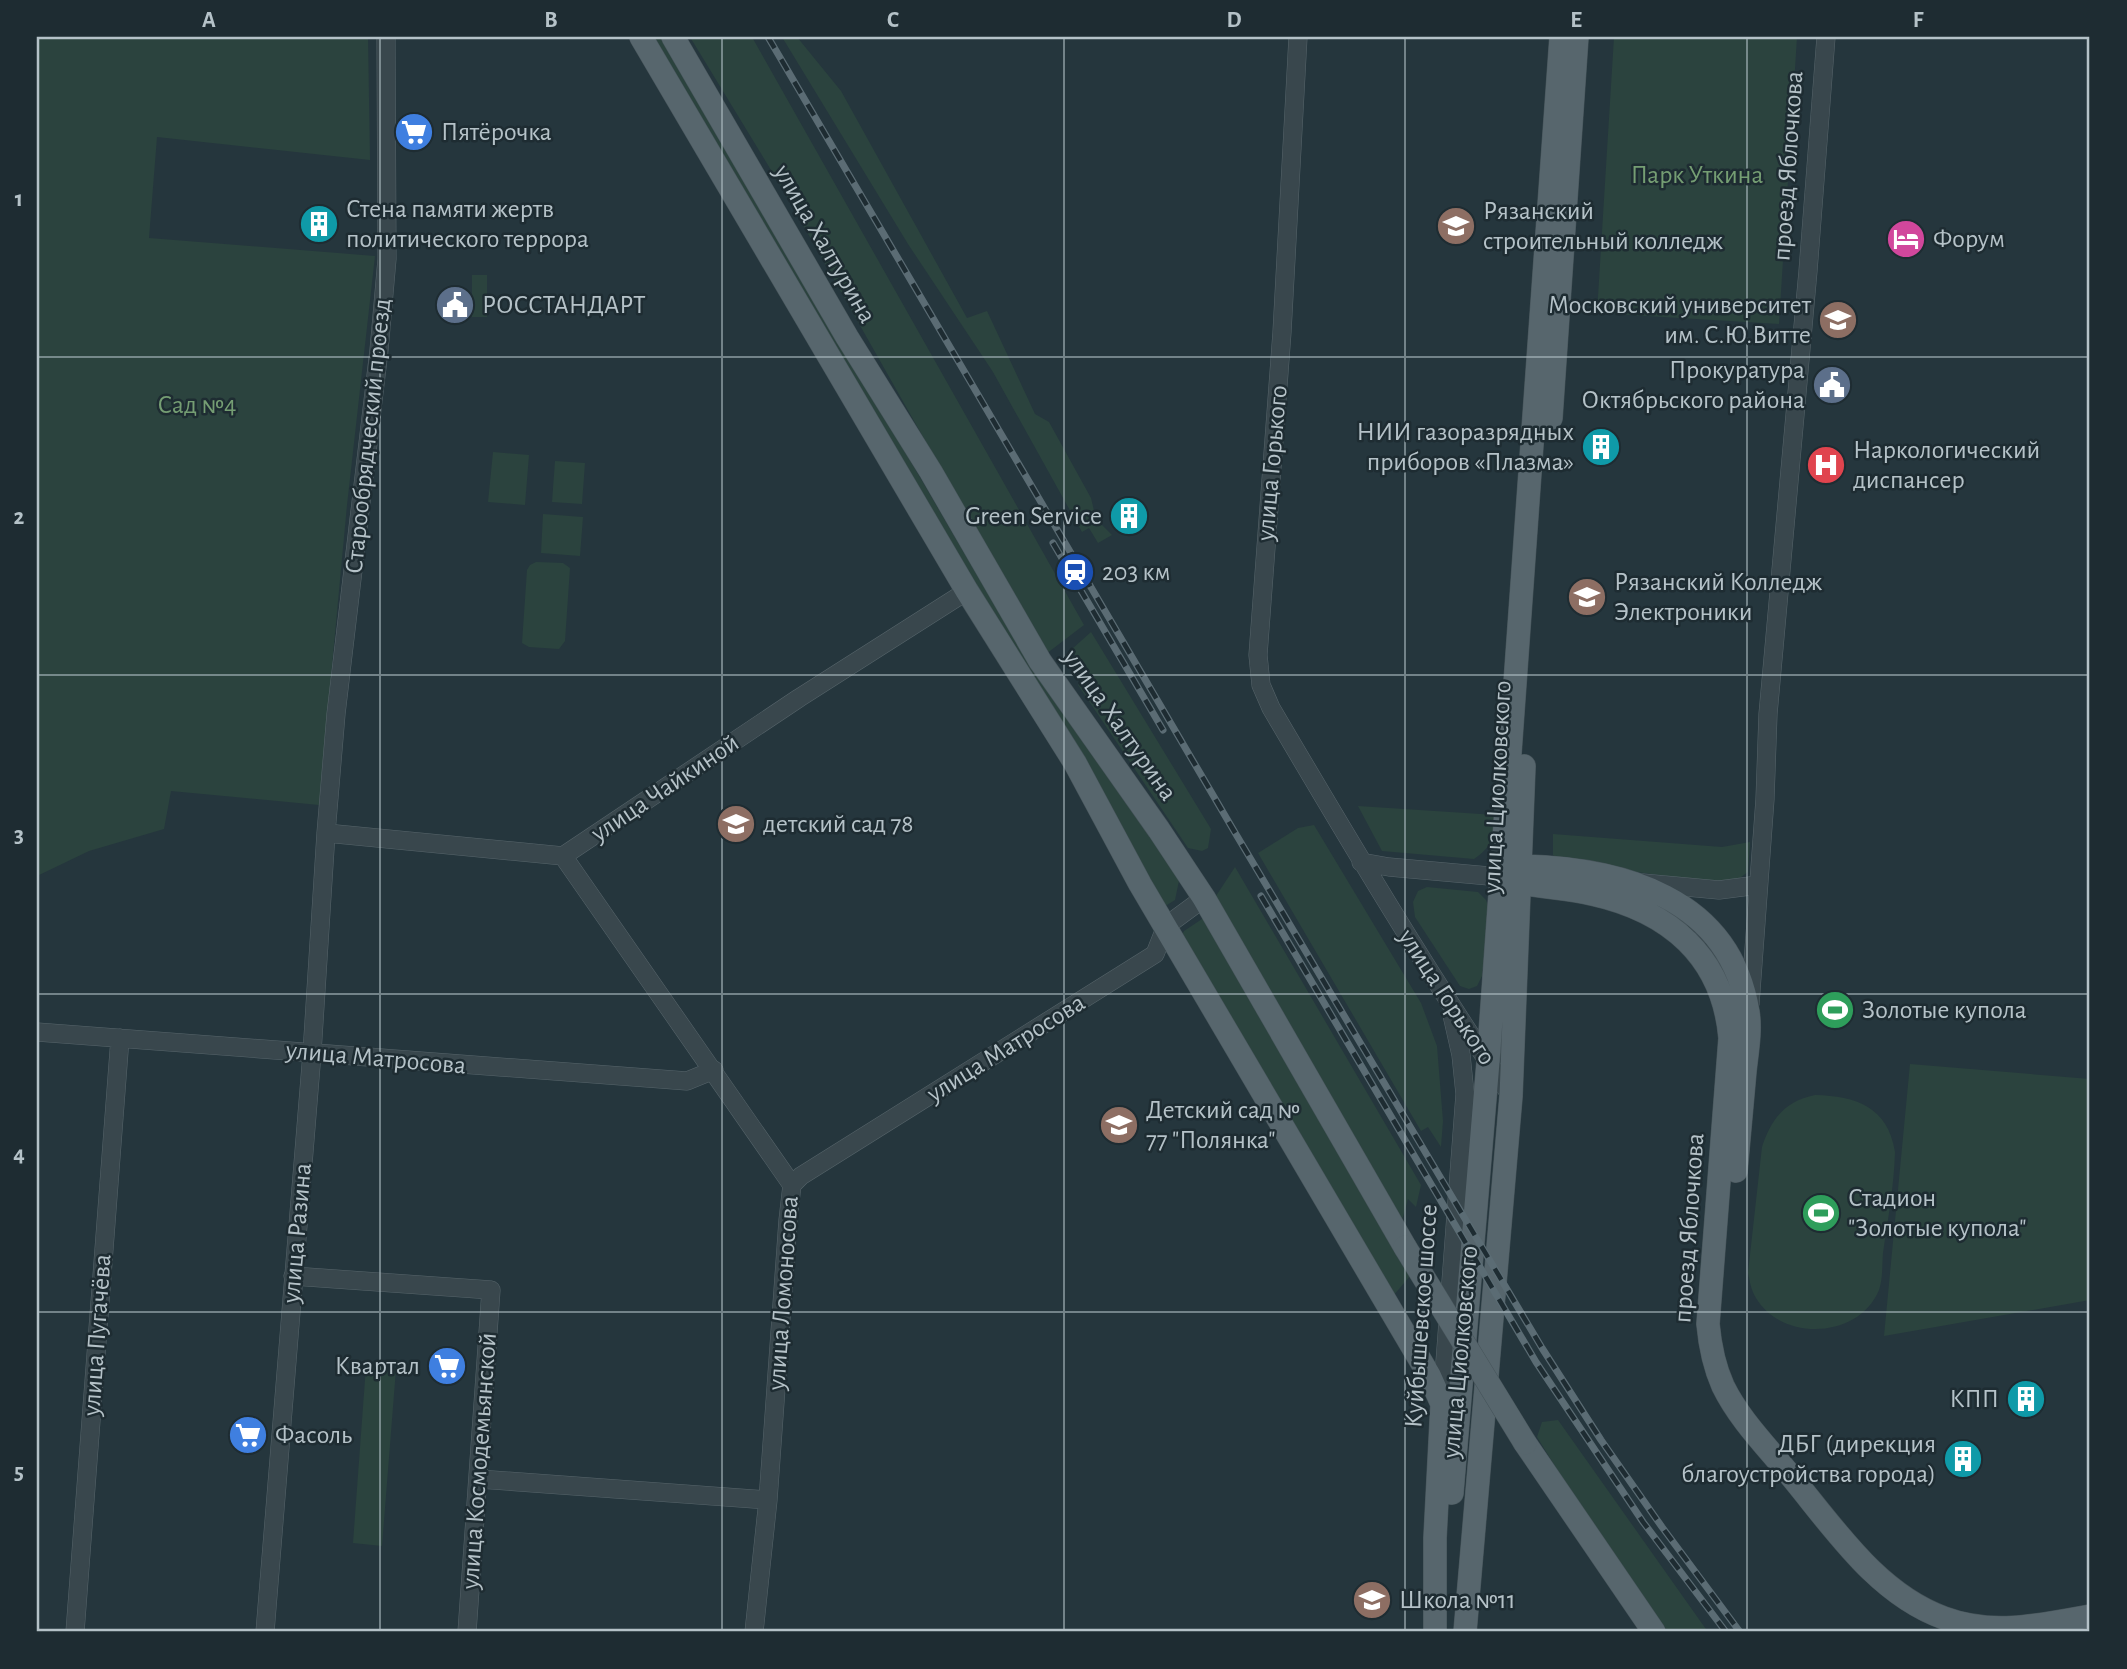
<svg xmlns="http://www.w3.org/2000/svg" width="2127" height="1669" viewBox="0 0 2127 1669" font-family="'Alegreya Sans',sans-serif">
  <style>
    .green { fill: #2b433e }
    .lines { fill: none; stroke-linecap: round; stroke-linejoin: round }
    .minor-casing { stroke: #57656b; stroke-width: 19 }
    .major-casing { stroke: #455359; stroke-width: 24 }
    .minor { stroke: #39474d; stroke-width: 18 }
    .major { stroke: #57666d; stroke-width: 23 }
    .rail-casing { stroke: #5b6c74; stroke-width: 7 }
    .rail { stroke: #1e2c32; stroke-width: 4.5; stroke-dasharray: 13; stroke-linecap: butt }
    .major-bridge-casing { stroke: #455359; stroke-width: 24; stroke-linecap: butt }
    .major-bridge { stroke: #57666d; stroke-width: 23 }
    .grid { fill: none; stroke: #b5c2c8; stroke-width: 2; stroke-opacity: 0.55 }
    .labels { text-anchor: middle; dominant-baseline: central; stroke-width: 5; stroke-linejoin: round; paint-order: stroke }
    .poi-label { font-size: 26px; fill: #b5c2c8; stroke: #1e2c32; text-anchor: start }
    .street-label { font-size: 26px; fill: #b5c2c8; stroke: #1e2c32 }
    .park-label { font-size: 26px; fill: #759e73; stroke: #1e2c32 }
    .neatline { fill: none; stroke: #b5c2c8; stroke-width: 2.5 }
    .grid-label { font-size: 23px; text-anchor: middle; font-weight: bold; fill: #b5c2c8 }
  </style>
  <rect width="100%" height="100%" fill="#25363d"/>
  <path class="green" d="M37,37h331l2,123 -213,-23 -8,101 226,18 -28,249 -28,300 -148,-14 -7,38 -75,22 -52,25z
    M651,37h12l318,545 56,86 143,208 -5,24 -8,5 -8,-1z
    M690,37h62l332,588 -38,29 -261,-461z
    M782,37h15l44,54 126,227 20,-7 48,103 14,8 42,76 5,21 16,16 -14,8 -9,-15 -7,4 -89,-160 -85,-128z
    M1614,37h183l-18,287 -182,-11z
    M472,275h15v42h-15z
    M493,452l36,3 -4,50 -37,-3z
    M555,461l30,2 -3,41 -30,-2z
    M543,514l40,3 -3,39 -39,-3z
    M536,562l27,1 7,5 -5,73 -6,8 -30,-2 -7,-4 5,-73 3,-5z
    M1091,632l120,197 -3,19 -6,3 -14,-3 -110,-163 8,-8 -14,-28z
    M1358,806l138,9c-1,21 -4,32 -22,44l-92,-8z
    M1314,825l107,178 16,43 6,75 -2,26 -13,-20 -7,4 -163,-278 40,-25z
    M1553,834l169,13 28,-5 -2,30 -18,13 -165,-23 -12,-7z
    M1235,867l186,318 -5,22 -8,-8 -7,25 -187,-325z
    M1427,887l51,5 8,8 4,12 -8,64 -5,10 -8,3 -9,-3 -45,-69 -2,-15 5,-11z
    M1205,917l196,346 10,12 -18,21 -212,-359 3,-6z
    M1910,1064l180,15v221l-206,36z
    M1815,1095c41,1 73,12 80,57 -1,34 -7,67 -12,101 -1,11 0,26 -4,37 -20,49 -97,52 -123,8 -5,-8 -6,-16 -8,-25l14,-126c9,-28 23,-46 53,-52z
    M366,1366l30,3 -14,177 -29,-3z
    M1558,1420l150,212h-40l-79,-111 -52,-84 5,-15z"/>
  <g class="lines">
    <g class="minor-casing">
      <path id="minor" d="M1298,37l-16,295 -24,323 3,30 10,23c77,131 155,262 240,388
        M326,833l237,23 236,-158 168,-107
        M563,856l229,329 -4,35 -20,280 -14,132
        M1361,862l28,5 111,10
        M1643,883l76,7 39,-5
        M1750,1004l15,-205 3,-85 40,-443 18,-234
        M37,1032l650,49 27,-11
        M792,1185l9,-9 354,-222 11,-28 38,-28
        M293,1276l198,14 -24,342
        M1442,1402l23,-308 -4,-39 -9,-40
        M479,1479l289,21
        M75,1632l45,-594
        M265,1632l47,-579 14,-220 10,-119 43,-364 8,-91 -1,-222"/>
    </g>
    <g class="major-casing">
      <path id="major" d="M641,37l326,554 108,172 65,121 289,491 13,29 -7,134v94
        M673,37l174,300 84,135 109,189 119,169 45,68 201,349
        M1551,418l26,-381
        M1520,866c101,2 210,31 228,146 3,19 -1,40 -3,59 -3,33 -6,67 -9,100
        M1507,879c27,9 57,8 85,15 77,17 131,62 138,144l-22,286c2,22 6,42 15,62 16,33 44,61 67,89 44,53 87,119 154,143 48,18 97,7 146,-2
        M1525,1443l129,189
        M1452,1493l36,-431 73,-1025
        M1465,1632l46,-536 13,-330"/>
    </g>
    <use href="#minor" class="minor"/>
    <use href="#major" class="major"/>
    <g class="rail-casing">
      <path id="rail" d="M768,37l469,799 305,512 59,92 61,87 78,105
        M1053,543l110,187
        M1261,896l275,466 107,160 83,110"/>
    </g>
    <use href="#rail" class="rail"/>
    <g class="major-bridge-casing">
      <path id="major-bridge" d="M1405,1247l120,196"/>
    </g>
    <use href="#major-bridge" class="major-bridge"/>
  </g>
  <path class="grid" d="M380,37v1595M722,37v1595M1064,37v1595M1405,37v1595M1747,37v1595M37,357h2053M37,675h2053M37,994h2053M37,1312h2053"/>
  <defs>
    <g id="supermarket-disc" transform="scale(2.0125)"><circle r="9.5" fill="#3f7fe0" stroke="#1e2c32"/><path d="M-6-5.5h2.5l.6 2H6L4.5 2H-2.5L-4.4-4H-6ZM-1.5 3.2a1.3 1.3 0 1 0 .1 0ZM3 3.2a1.3 1.3 0 1 0 .1 0Z" fill="#fff"/></g>
    <g id="building-disc" transform="scale(2.0125)"><circle r="9.5" fill="#0f9aa8" stroke="#1e2c32"/><path d="M-4-6H4V6H1V3H-1V6H-4ZM-2.5-4.3h1.7v1.8h-1.7ZM.8-4.3h1.7v1.8H.8ZM-2.5-1h1.7V.8h-1.7ZM.8-1h1.7V.8H.8Z" fill="#fff"/></g>
    <g id="university-disc" transform="scale(2.0125)"><circle r="9.5" fill="#8d6e63" stroke="#1e2c32"/><path d="M0-5L7-2L0 1L-7-2ZM-4 1L0 2.5L4 1V4Q0 6-4 4Z" fill="#fff"/></g>
    <g id="hotel-disc" transform="scale(2.0125)"><circle r="9.5" fill="#d1479c" stroke="#1e2c32"/><path d="M-6-4.5h1.5V1H6V5H4.5V3h-9V5H-6ZM-4 0a1.8 1.8 0 1 1 3.6 0ZM.5 0V-2.5h3Q6-2.5 6 0Z" fill="#fff"/></g>
    <g id="civic-disc" transform="scale(2.0125)"><circle r="9.5" fill="#5c6f8a" stroke="#1e2c32"/><path d="M-.6-6.5H3V-4.5H.6V-3L4-1V1h2V6H-6V1h2V-1L-.6-3ZM-1.2 2.5V6h2.4V2.5Z" fill="#fff"/></g>
    <g id="hospital-disc" transform="scale(2.0125)"><circle r="9.5" fill="#e0444e" stroke="#1e2c32"/><path d="M-5-5h3v3.5h4V-5h3V5h-3V1.5h-4V5h-3Z" fill="#fff"/></g>
    <g id="station-disc" transform="scale(2.0125)"><circle r="9.5" fill="#1a4fb4" stroke="#1e2c32"/><path d="M-3-6H3Q5-6 5-4V2Q5 4 3 4L4.5 6H3L1.5 4h-3L-3 6H-4.5L-3 4Q-5 4-5 2V-4Q-5-6-3-6ZM-3.5-4v3h7v-3ZM-3.5 1v1.5H-2V1ZM2 1v1.5H3.5V1Z" fill="#fff"/></g>
    <g id="school-disc" transform="scale(2.0125)"><circle r="9.5" fill="#8d6e63" stroke="#1e2c32"/><path d="M0-5L7-2L0 1L-7-2ZM-4 1L0 2.5L4 1V4Q0 6-4 4Z" fill="#fff"/></g>
    <g id="stadium-disc" transform="scale(2.0125)"><circle r="9.5" fill="#2e9e5b" stroke="#1e2c32"/><path d="M0-5a6.5 5 0 1 0 0 10a6.5 5 0 1 0 0-10ZM-3.5-1.8h7v3.6h-7Z" fill="#fff"/></g>
  </defs>
  <g fill-rule="evenodd">
    <use href="#supermarket-disc" x="414" y="132"/>
    <use href="#building-disc" x="319" y="224"/>
    <use href="#university-disc" x="1456" y="226"/>
    <use href="#hotel-disc" x="1906" y="239"/>
    <use href="#civic-disc" x="455" y="305"/>
    <use href="#university-disc" x="1838" y="320"/>
    <use href="#civic-disc" x="1832" y="385"/>
    <use href="#building-disc" x="1601" y="447"/>
    <use href="#hospital-disc" x="1826" y="465"/>
    <use href="#building-disc" x="1129" y="516"/>
    <use href="#station-disc" x="1075" y="572"/>
    <use href="#university-disc" x="1587" y="597"/>
    <use href="#school-disc" x="736" y="824"/>
    <use href="#stadium-disc" x="1835" y="1010"/>
    <use href="#school-disc" x="1119" y="1125"/>
    <use href="#stadium-disc" x="1821" y="1213"/>
    <use href="#supermarket-disc" x="447" y="1366"/>
    <use href="#building-disc" x="2026" y="1399"/>
    <use href="#supermarket-disc" x="248" y="1435"/>
    <use href="#building-disc" x="1963" y="1459"/>
    <use href="#school-disc" x="1372" y="1600"/>
  </g>
  <g class="labels">
    <g class="poi-label">
      <text x="441" y="132">Пятёрочка</text>
      <text x="346" y="209">Стена памяти жертв<tspan x="346" dy="30">политического террора</tspan></text>
      <text x="1483" y="211">Рязанский<tspan x="1483" dy="30">строительный колледж</tspan></text>
      <text x="1933" y="239">Форум</text>
      <text x="482" y="305">РОССТАНДАРТ</text>
      <text x="1811" y="305" text-anchor="end">Московский университет<tspan x="1811" dy="30">им. С.Ю.Витте</tspan></text>
      <text x="1805" y="370" text-anchor="end">Прокуратура<tspan x="1805" dy="30">Октябрьского района</tspan></text>
      <text x="1574" y="432" text-anchor="end">НИИ газоразрядных<tspan x="1574" dy="30">приборов «Плазма»</tspan></text>
      <text x="1853" y="450">Наркологический<tspan x="1853" dy="30">диспансер</tspan></text>
      <text x="1102" y="516" text-anchor="end">Green Service</text>
      <text x="1102" y="572">203 км</text>
      <text x="1614" y="582">Рязанский Колледж<tspan x="1614" dy="30">Электроники</tspan></text>
      <text x="763" y="824">детский сад 78</text>
      <text x="1862" y="1010">Золотые купола</text>
      <text x="1146" y="1110">Детский сад №<tspan x="1146" dy="30">77 "Полянка"</tspan></text>
      <text x="1848" y="1198">Стадион<tspan x="1848" dy="30">"Золотые купола"</tspan></text>
      <text x="420" y="1366" text-anchor="end">Квартал</text>
      <text x="1999" y="1399" text-anchor="end">КПП</text>
      <text x="275" y="1435">Фасоль</text>
      <text x="1936" y="1444" text-anchor="end">ДБГ (дирекция<tspan x="1936" dy="30">благоустройства города)</tspan></text>
      <text x="1399" y="1600">Школа №11</text>
    </g>
    <g class="street-label">
      <text transform="translate(1788 166) rotate(-86)">проезд Яблочкова</text>
      <text transform="translate(825 244) rotate(60)">улица Халтурина</text>
      <text transform="translate(368 436) rotate(-84)">Старообрядческий проезд</text>
      <text transform="translate(1272 463) rotate(-85)">улица Горького</text>
      <text transform="translate(1120 725) rotate(55)">улица Халтурина</text>
      <text transform="translate(1497 787) rotate(-87)">улица Циолковского</text>
      <text transform="translate(665 788) rotate(-34)">улица Чайкиной</text>
      <text transform="translate(1447 997) rotate(57)">улица Горького</text>
      <text transform="translate(1006 1048) rotate(-32)">улица Матросова</text>
      <text transform="translate(376 1058) rotate(5)">улица Матросова</text>
      <text transform="translate(1689 1228) rotate(-86)">проезд Яблочкова</text>
      <text transform="translate(297 1233) rotate(-85)">улица Разина</text>
      <text transform="translate(783 1293) rotate(-86)">улица Ломоносова</text>
      <text transform="translate(1421 1316) rotate(-86)">Куйбышевское шоссе</text>
      <text transform="translate(97 1335) rotate(-86)">улица Пугачёва</text>
      <text transform="translate(1460 1352) rotate(-85)">улица Циолковского</text>
      <text transform="translate(479 1461) rotate(-86)">улица Космодемьянской</text>
    </g>
    <g class="park-label">
      <text x="1697" y="175">Парк Уткина</text>
      <text x="197" y="405">Сад №4</text>
    </g>
  </g>
  <rect width="2127" height="1669" fill="none" stroke="#1e2c32" stroke-width="77"/>
  <rect x="38" y="38" width="2050" height="1592" class="neatline"/>
  <g class="grid-label">
    <text x="209" y="27">A</text>
    <text x="551" y="27">B</text>
    <text x="893" y="27">C</text>
    <text x="1234" y="27">D</text>
    <text x="1576" y="27">E</text>
    <text x="1918" y="27">F</text>
    <text x="19" y="206">1</text>
    <text x="19" y="524">2</text>
    <text x="19" y="842">3</text>
    <text x="19" y="1161">4</text>
    <text x="19" y="1479">5</text>
  </g>
</svg>
